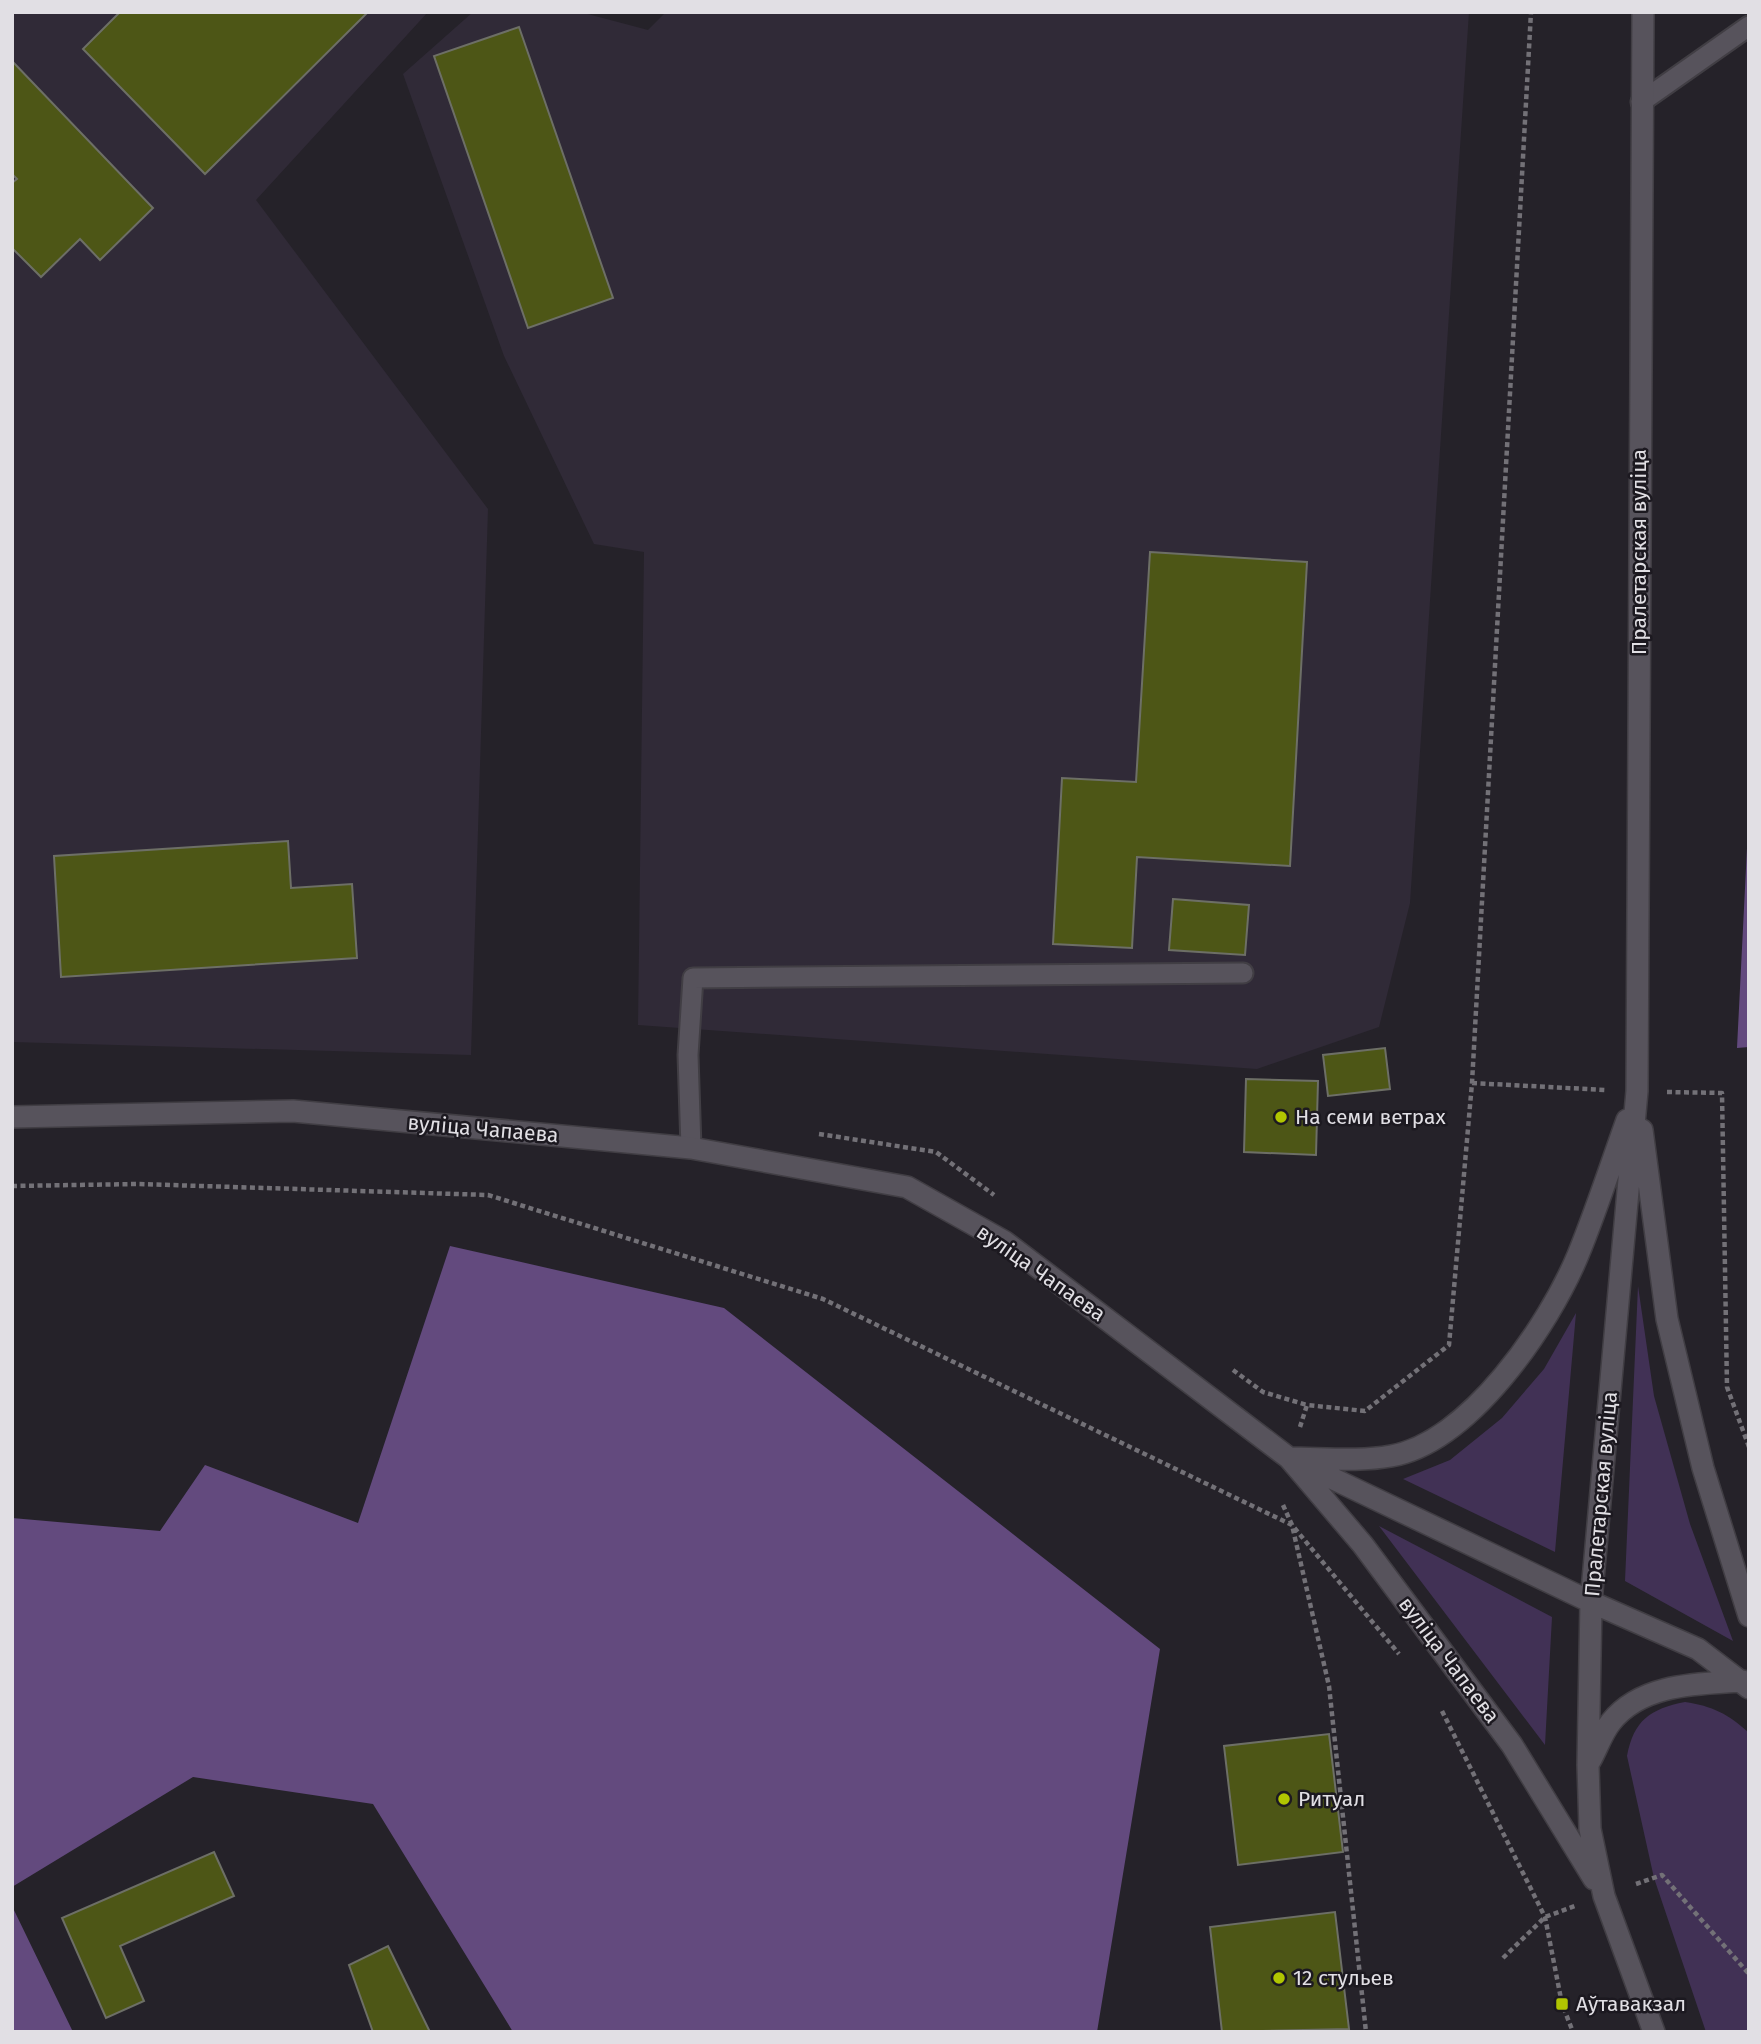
<svg xmlns="http://www.w3.org/2000/svg" width="1761" height="2044" viewBox="0 0 1761 2044" font-family="'Fira Sans',sans-serif">
  <style>
    .built { fill: #302a37 }
    .green { fill: #413155 }
    .forest { fill: #634a7e }
    .building { fill: #4d5616; stroke: #6d6f66; stroke-width: 2 }
    .lines { fill: none; stroke-linecap: round; stroke-linejoin: round }
    .lane-casing { stroke: #413e44; stroke-width: 23 }
    .secondary-casing { stroke: #413e44; stroke-width: 24 }
    .path { stroke: #737177; stroke-width: 4.5; stroke-dasharray: 5 3.5; stroke-linecap: butt }
    .lane { stroke: #57535c; stroke-width: 19 }
    .secondary { stroke: #57535c; stroke-width: 21 }
    .poi-dot { fill: #b0c501; stroke: #1c1920; stroke-width: 2.5 }
    .labels { text-anchor: middle; dominant-baseline: central; stroke-width: 5; stroke-linejoin: round; paint-order: stroke }
    .street-label { font-size: 21px; fill: #e1dfe4; stroke: #1c1920 }
    .poi-label { font-size: 21px; fill: #e1dfe4; stroke: #1c1920; text-anchor: start }
  </style>
  <rect width="100%" height="100%" fill="#252229"/>
  <path class="built" d="M12,12h416l-172,188 232,309 -17,546 -459,-13z
    M473,12h107l68,18 18,-18h803l-59,891 -31,124 -122,42 -619,-44 6,-473 -50,-8 -90,-188 -101,-282z"/>
  <path class="green" d="M1638,1286l16,110 36,128 43,117 -108,-60z
    M1576,1313l-21,239 -152,-73 47,-19 52,-42 42,-49z
    M1379,1526l173,91 -7,128z
    M1685,1702c27,4 44,12 64,31v299h-43l-52,-154 -27,-122c7,-36 23,-47 58,-54z"/>
  <path class="forest" d="M1749,808v239l-12,1z
    M450,1246l274,62 436,341 -63,383h-584l-140,-228 -180,-27 -181,110v-369l148,13 45,-66 153,58z
    M12,1906l61,126h-61z"/>
  <path class="building" d="M120,12h248l-163,162 -122,-125z
    M519,27l94,271 -85,30 -94,-272z
    M12,61l141,147 -53,52 -20,-21 -39,38 -29,-29v-65l5,-4 -5,-5z
    M1150,552l157,10 -17,304 -153,-9 -5,91 -79,-4 9,-166 74,4z
    M288,841l3,47 61,-4 5,74 -296,19 -7,-121z
    M1173,899l76,6 -4,50 -76,-5z
    M1385,1048l5,41 -62,7 -5,-41z
    M1246,1079l72,2 -2,74 -72,-3z
    M1329,1734l14,118 -105,13 -14,-119z
    M214,1852l20,44 -114,50 24,55 -38,17 -44,-100z
    M1335,1912l14,117 -127,3 -12,-105z
    M388,1946l42,86h-57l-24,-67z"/>
  <g class="lines">
    <g class="lane-casing">
      <path id="lane" d="M1641,102l108,-76
        M691,1148l-3,-93 5,-77 550,-5"/>
    </g>
    <g class="secondary-casing">
      <path id="secondary" d="M1643,12l-6,1079 -46,511 -3,163 2,64 14,67 50,136
        M12,1117l281,-6 398,37 216,39 98,55 284,216 74,87 149,200 82,134
        M1642,1130l25,189 36,149 46,148
        M1289,1458c33,0 70,4 102,-2 79,-14 158,-131 187,-201 18,-44 33,-90 49,-135
        M1298,1462l293,140 107,47 51,39
        M1590,1761c7,-12 12,-28 21,-39 31,-39 88,-38 132,-41"/>
    </g>
    <path class="path" d="M1472,1083l134,7
      M1667,1092l55,1 5,294 22,60
      M819,1134l117,18 58,43
      M12,1186l126,-2 350,11 335,104 469,226 107,129
      M1233,1370l30,22 44,13
      M1300,1427l7,-22 58,6 84,-66 23,-262 59,-1071
      M1283,1505l9,20 37,161 37,346
      M1442,1711l103,206 17,87 11,28
      M1636,1884l26,-9 87,99
      M1503,1958l42,-41 30,-11"/>
    <use href="#lane" class="lane"/>
    <use href="#secondary" class="secondary"/>
  </g>
  <g class="poi-dot">
    <circle cx="1281" cy="1117" r="7"/>
    <circle cx="1284" cy="1799" r="7"/>
    <circle cx="1279" cy="1978" r="7"/>
    <rect x="1555" y="1997" width="14" height="14" rx="3.5"/>
  </g>
  <g class="labels">
    <g class="street-label">
      <text transform="translate(1639 552) rotate(-90)">Пралетарская вуліца</text>
      <text transform="translate(483 1129) rotate(5)">вуліца Чапаева</text>
      <text transform="translate(1041 1273) rotate(35)">вуліца Чапаева</text>
      <text transform="translate(1601 1494) rotate(-85)">Пралетарская вуліца</text>
      <text transform="translate(1449 1660) rotate(53)">вуліца Чапаева</text>
    </g>
    <g class="poi-label">
      <text x="1295" y="1117">На семи ветрах</text>
      <text x="1298" y="1799">Ритуал</text>
      <text x="1293" y="1978">12 стульев</text>
      <text x="1576" y="2004">Аўтавакзал</text>
    </g>
  </g>
  <rect width="1761" height="2044" fill="none" stroke="#e1dfe4" stroke-width="28"/>
</svg>
